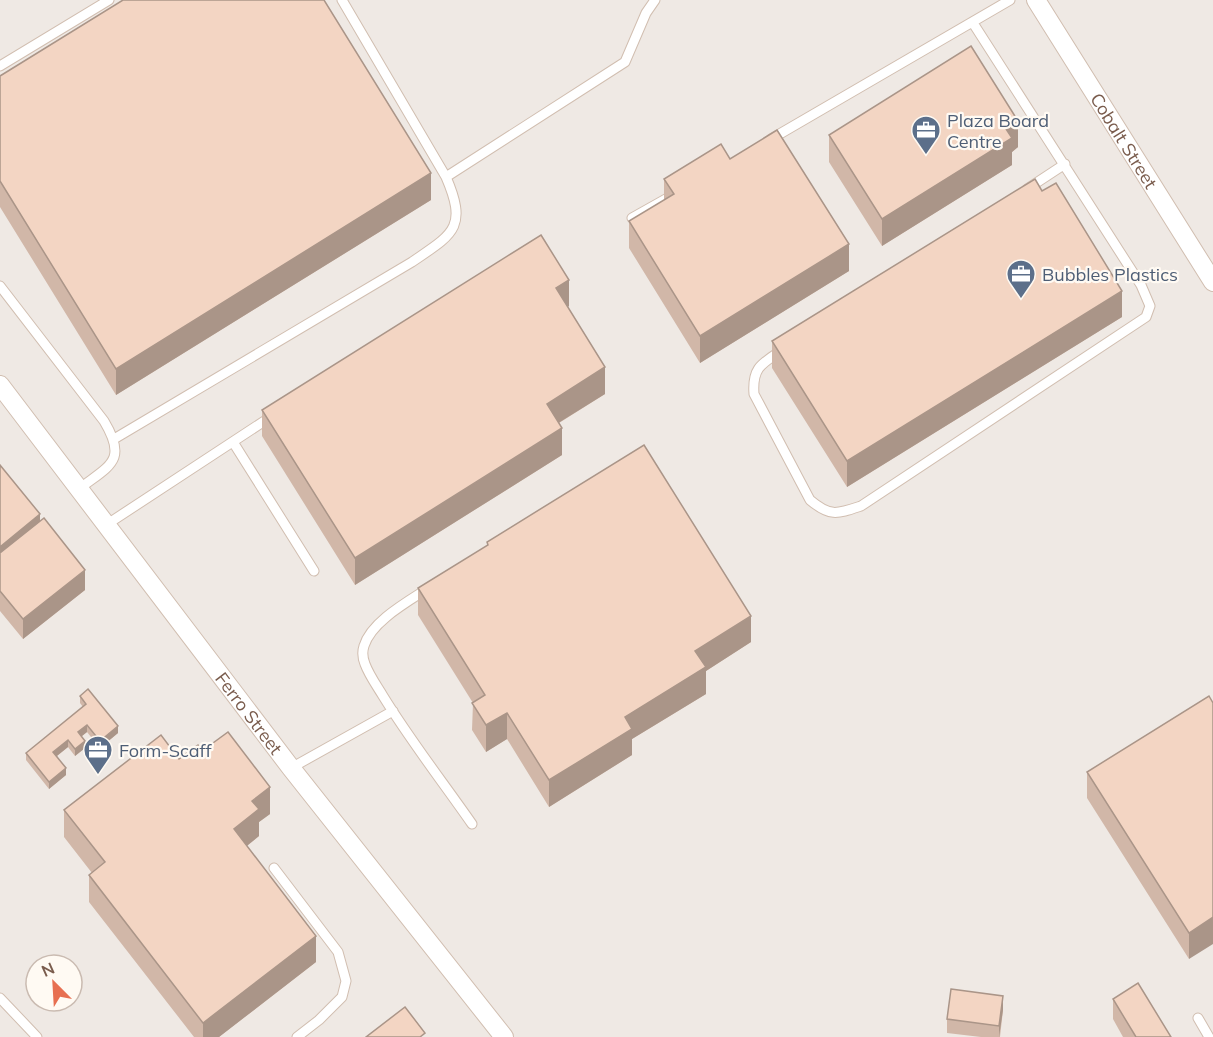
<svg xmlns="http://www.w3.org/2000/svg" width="1213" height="1037" viewBox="0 0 1213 1037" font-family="Mulish,sans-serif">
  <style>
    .industrial { fill: #efe9e4; fill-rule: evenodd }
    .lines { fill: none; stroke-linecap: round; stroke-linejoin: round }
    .service-casing { stroke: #d1beb0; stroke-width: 11 }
    .minor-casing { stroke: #d1beb0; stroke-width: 20 }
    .service { stroke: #fff; stroke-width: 9 }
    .minor { stroke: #fff; stroke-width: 18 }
    .wall { fill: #d1b7a8 }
    .shaded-wall { fill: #aa9588 }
    .building { fill: #f3d5c3; stroke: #aa9588; stroke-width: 1.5 }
    .labels { text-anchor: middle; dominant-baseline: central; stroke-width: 4.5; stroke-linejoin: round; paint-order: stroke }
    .service-label { font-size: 18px; fill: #4e5e75; stroke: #fffaf3; text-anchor: start }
    .street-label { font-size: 18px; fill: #7a5c4d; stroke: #fffaf3 }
  </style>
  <rect width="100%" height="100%" fill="#fdf6ec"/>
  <path class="industrial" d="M0,0h1213v1037h-1213zM36,965h36v36h-36z"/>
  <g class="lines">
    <g class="service-casing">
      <path id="service" d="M0,66l109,-66
        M771,139l239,-139
        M446,177l179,-115 21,-49 9,-13
        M1027,189l38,-25
        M632,218l41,-23
        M0,286l104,135c24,40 6,44 -25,68
        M782,350c-21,14 -30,18 -28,44l56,106c20,17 27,14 51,6l285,-189 4,-11 -9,-21 -168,-262
        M114,439l298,-177c41,-28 56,-34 34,-85l-104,-177
        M233,442l81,129
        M106,525l166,-109
        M427,589c-20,13 -56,33 -63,57 -2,6 -1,13 1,18 4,11 12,22 18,32 27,44 59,85 89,128
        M291,768l102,-57
        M274,868l64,84 8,29 -4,16 -23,23 -22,17
        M0,998l37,39
        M1198,1018l11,19"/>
    </g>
    <g class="minor-casing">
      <g id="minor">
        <path id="s1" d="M1036,0l177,282"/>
        <path id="s2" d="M0,385l291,383 213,269"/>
      </g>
    </g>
    <use href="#service" class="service"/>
    <use href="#minor" class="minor"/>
  </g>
  <path class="wall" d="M0,76l431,124 -315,195 -116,-188z
    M829,135l189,12 -6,5v13l-130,81 -53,-84z
    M730,159l119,112 -149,92 -71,-115v-27l35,-21v-21z
    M569,306l-1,1 37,87 -46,29 3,32 -207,130 -93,-149v-26z
    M1122,317l-275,170 -75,-119v-27z
    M0,465l40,56 45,69 -62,49 -23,-28z
    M487,542l264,100 -45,29v23l-74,45v16l-83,52 -42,-68 -21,13 -14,-22 1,-27 -55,-88v-27l69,-42z
    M80,696l38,37 -18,15 -13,-16 -6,5 4,11 -10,8 -7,-9 -11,9 9,19 -17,14 -23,-29v-7l57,-46 -3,-4z
    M1213,703l-24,256 -102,-161v-26z
    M202,751l68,63 -11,8v14l-12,10 69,116 -97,75h-25l-105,-135v-27l3,-2 -28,-36v-27l115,-51z
    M1113,999l58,38h-48l-10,-18z
    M1003,1010l-3,27h-19l-34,-4v-14z"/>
  <path class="shaded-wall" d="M1018,121v26l-6,5v13l-130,81v-27l124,-90z
    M431,173v27l-315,195v-26z
    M849,244v27l-149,92v-27z
    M569,280v26l-13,8v-26z
    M1122,291v26l-275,170v-26z
    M605,367v27l-58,36v-26z
    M562,428v27l-207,130v-27z
    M40,514v20l-40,33v-20z
    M85,570v20l-62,49v-20z
    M751,616v26l-45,29v23l-74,45v16l-83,52v-27l76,-63 70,-66z
    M507,713v26l-21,13v-27z
    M87,725v7l-9,7v-7z
    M118,726v7l-18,15v-7z
    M68,740v7l-15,12v-7z
    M85,741v7l-10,8v-7z
    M66,768v7l-17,14v-7z
    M270,787v27l-11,8v14l-25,20v-27l18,-28z
    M1213,917v27l-24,15v-26z
    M316,936v26l-97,75h-16v-14z
    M1003,996v14l-4,27v-11z"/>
  <path class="building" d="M123,0h201l107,173 -315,196 -116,-188v-105z
    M971,46l47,75 -12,8 6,9 -130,81 -53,-84z
    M777,130l72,114 -149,92 -71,-115 45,-27 -10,-15 57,-35 9,15z
    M1035,179l7,12 14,-8 66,108 -275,170 -75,-120z
    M541,235l28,45 -13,8 49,79 -58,37 15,24 -207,130 -93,-148z
    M644,445l107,171 -56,35 11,16 -81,50 7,12 -83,51 -42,-67 -21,12 -14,-22 13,-8 -67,-107 70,-43 -1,-3z
    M0,465l40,49 -40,33z
    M44,518l41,52 -62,49 -23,-28v-38z
    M88,689l30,37 -18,15 -13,-16 -9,7 7,9 -10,8 -7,-9 -15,12 13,16 -17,14 -23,-29 60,-49 -6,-8z
    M1209,696l4,7v214l-24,16 -102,-161z
    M228,732l42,55 -18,14 7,8 -25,20 82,107 -113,87 -114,-148 16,-13 -41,-52 97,-75 18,24 19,-14 4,6z
    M1138,983l33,54h-35l-23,-38z
    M951,989l52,7 -4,30 -52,-7z
    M405,1007l20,26 -5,4h-54z"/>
  <defs>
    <g id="office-pin" transform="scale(1.5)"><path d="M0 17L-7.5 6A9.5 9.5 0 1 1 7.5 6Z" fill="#5c6f8a" stroke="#fffaf3"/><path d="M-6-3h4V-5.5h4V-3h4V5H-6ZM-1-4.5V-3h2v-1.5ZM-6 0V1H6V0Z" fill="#fff"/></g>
  </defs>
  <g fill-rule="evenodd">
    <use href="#office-pin" x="926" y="130"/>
    <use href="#office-pin" x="1021" y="274"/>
    <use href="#office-pin" x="98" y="750"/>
  </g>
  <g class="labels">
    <g class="service-label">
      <text x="947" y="120">Plaza Board<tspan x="947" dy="21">Centre</tspan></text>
      <text x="1042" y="274">Bubbles Plastics</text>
      <text x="119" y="750">Form-Scaff</text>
    </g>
    <g class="street-label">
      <text stroke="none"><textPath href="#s1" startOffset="166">Cobalt Street</textPath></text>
      <text stroke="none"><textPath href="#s2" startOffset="412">Ferro Street</textPath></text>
    </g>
  </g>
  <g transform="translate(54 983) rotate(336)"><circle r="28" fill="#fffaf3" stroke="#cabbb1" stroke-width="1.5"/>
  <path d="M0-4.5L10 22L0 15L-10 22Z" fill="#e76f51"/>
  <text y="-9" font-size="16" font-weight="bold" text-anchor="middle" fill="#7a5c4d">N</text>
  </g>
</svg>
